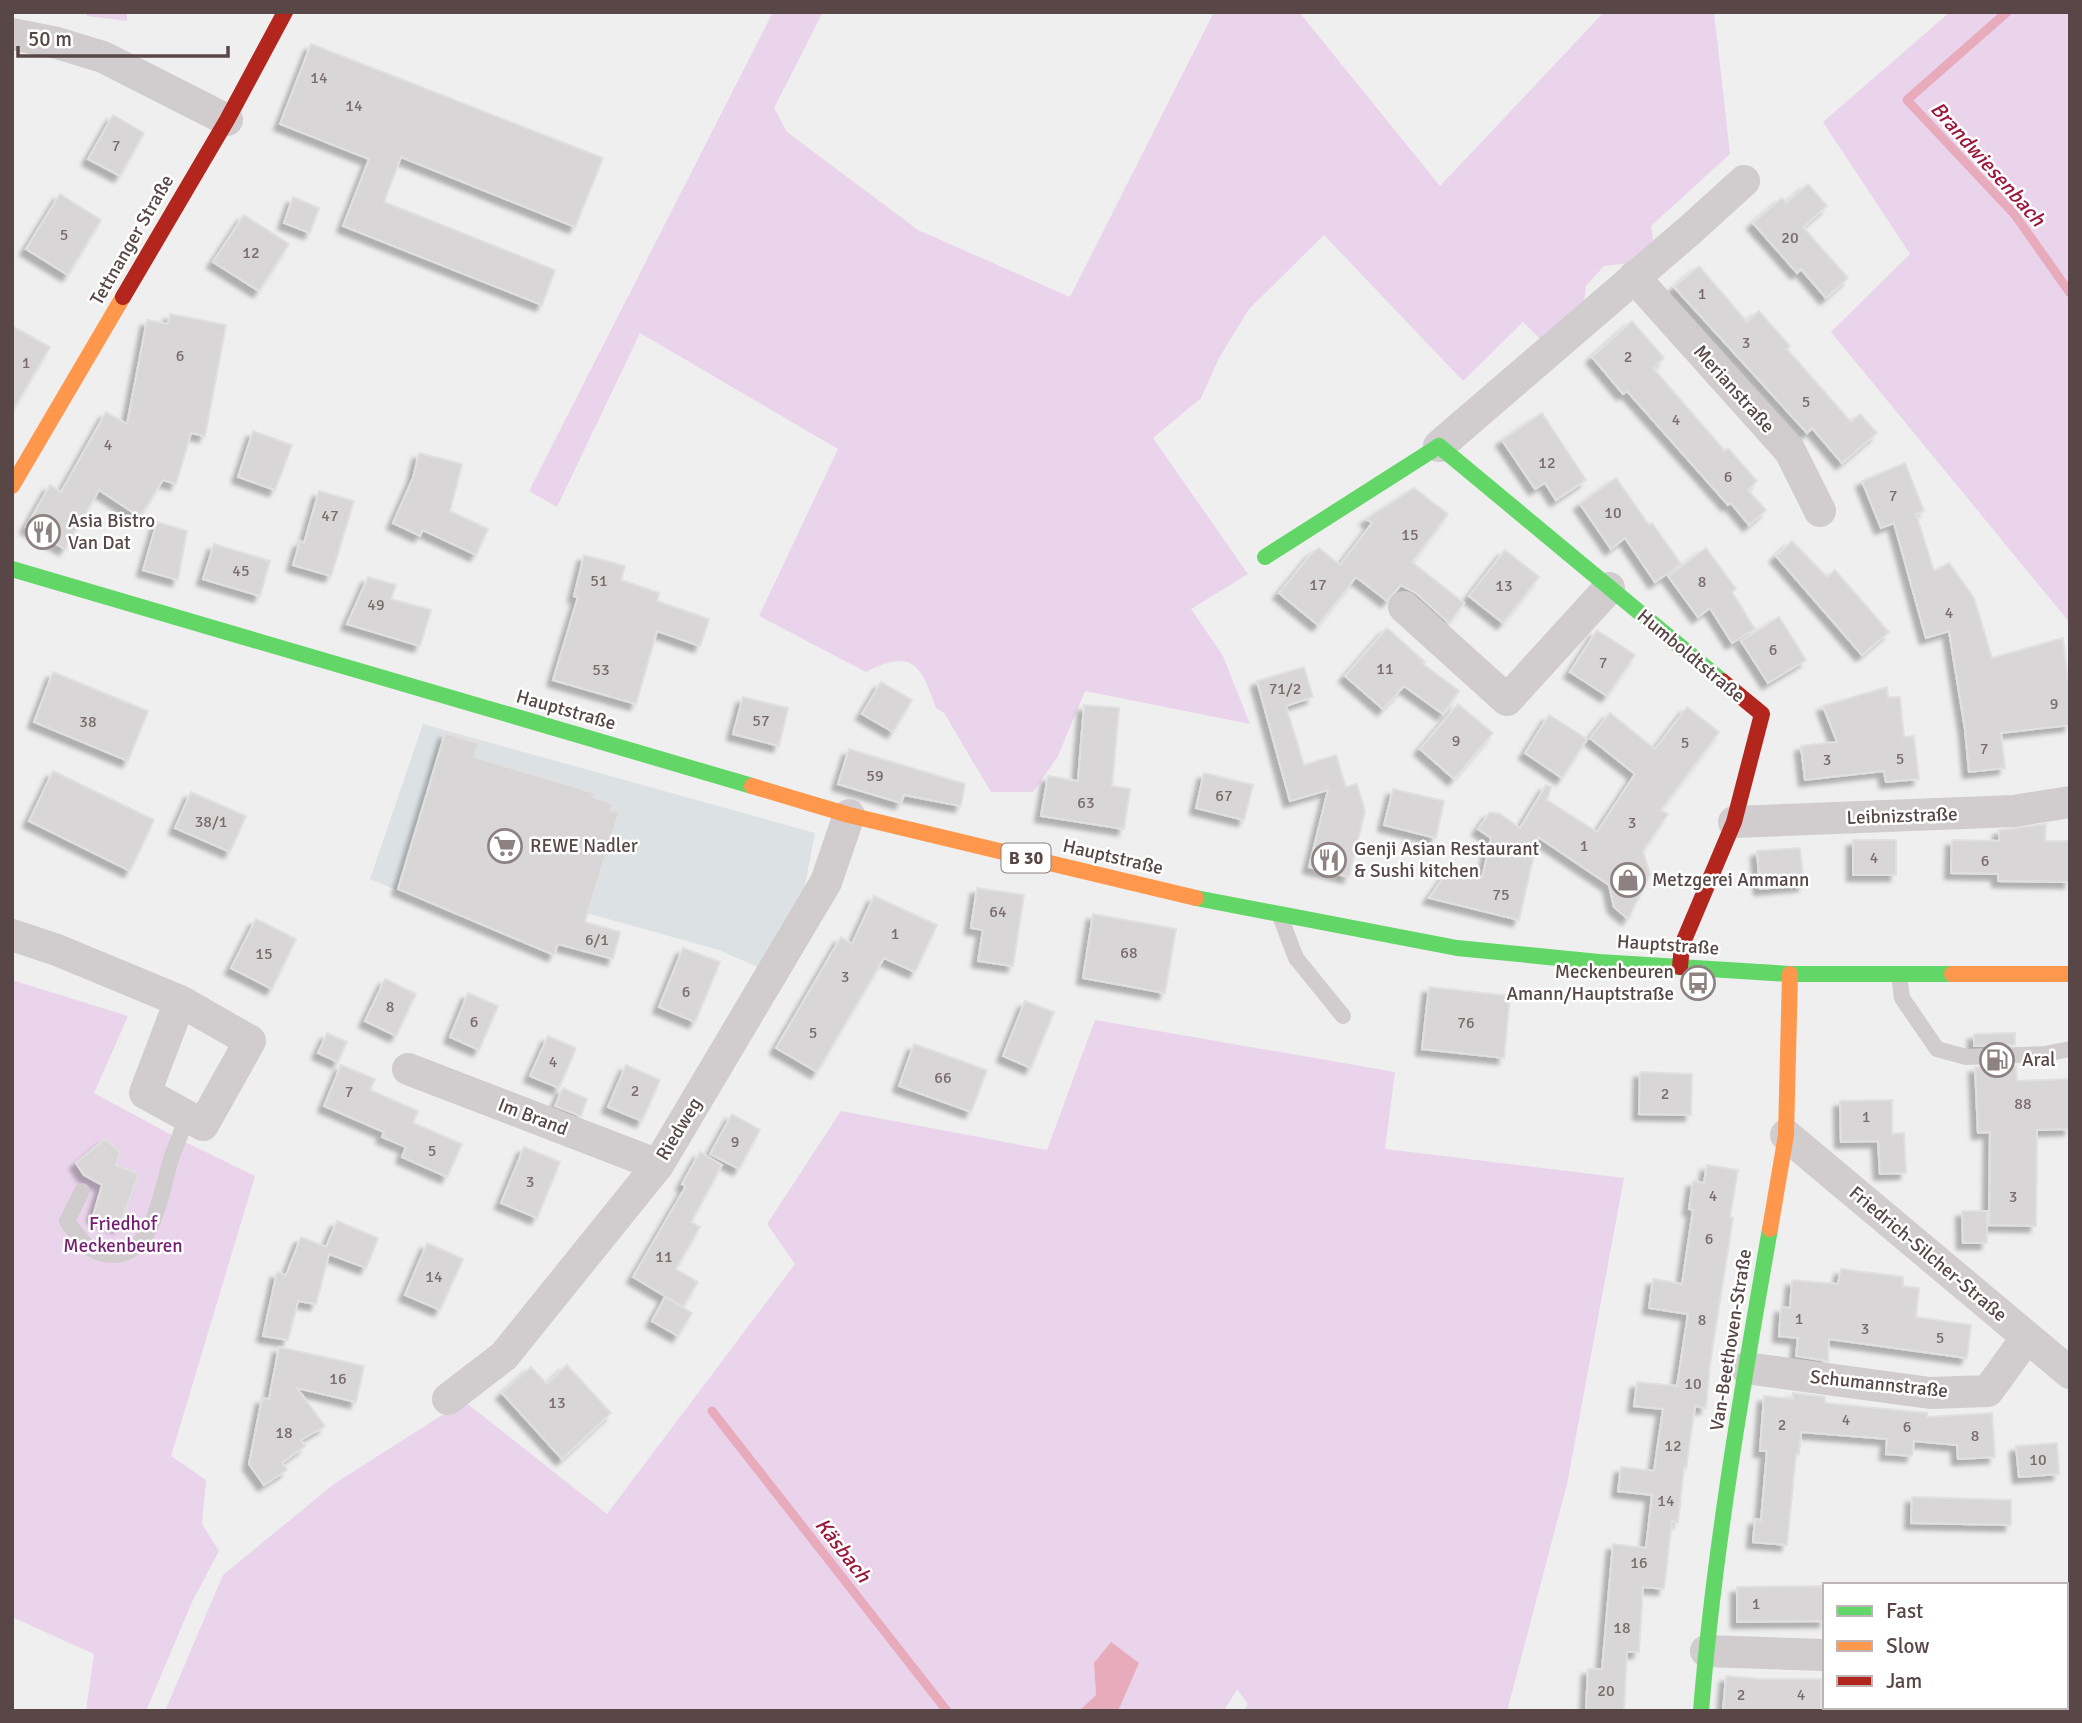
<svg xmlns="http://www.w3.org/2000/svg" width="2082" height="1723" viewBox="0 0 2082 1723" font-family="Signika,sans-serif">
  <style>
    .commercial { fill: #dce2e4 }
    .green { fill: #ead4ec }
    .water { fill: #e8abbc }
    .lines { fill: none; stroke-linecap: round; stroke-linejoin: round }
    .stream { stroke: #e8abbc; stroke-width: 9 }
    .building { fill: #d8d6d6; stroke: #e1e0e0; stroke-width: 2; filter: url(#shadow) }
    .lane { stroke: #d1cccd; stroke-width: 16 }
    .street { stroke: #d1cccd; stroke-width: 32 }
    .fast { stroke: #63d668; stroke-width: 16 }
    .slow { stroke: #ff974d; stroke-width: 16 }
    .jam { stroke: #b3261e; stroke-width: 16 }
    .labels { text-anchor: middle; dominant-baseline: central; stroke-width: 5; stroke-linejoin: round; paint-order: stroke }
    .number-label { font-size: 16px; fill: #7a6c6c }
    .shield { fill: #fff; stroke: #8b7e7e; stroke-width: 2 }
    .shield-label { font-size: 18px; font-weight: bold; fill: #594747 }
    .street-label { font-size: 19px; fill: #594747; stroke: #fff }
    .poi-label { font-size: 19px; fill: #594747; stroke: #fff; text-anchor: start }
    .park-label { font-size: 19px; fill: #751d73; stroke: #fff }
    .water-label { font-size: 21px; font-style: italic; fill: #9d163b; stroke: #fff }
  </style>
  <defs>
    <filter id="shadow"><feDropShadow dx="-6" dy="6" stdDeviation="2" flood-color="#0004"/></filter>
  </defs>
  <rect width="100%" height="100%" fill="#eeefee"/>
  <path class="commercial" d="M423,724l392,109 -11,57 -44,78 -41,-18 -136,-38h-11l-18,43 -184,-76z"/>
  <path class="green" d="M87,12h40v9l-40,-5z
    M773,12h50l-49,96 13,24 131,98 152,67 144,-285h85l141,174 164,-174h110l16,142 -79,72 2,14 -22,23 -27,3 -18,20 -2,16 -44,37 -17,-17 -60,59 -139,-146 -75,74 -30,49 -18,40 -48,40 95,136 -57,35 32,47 27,68 -165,-33 -27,65 -25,36h-42l-47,-79 -8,-5c-15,-43 -23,-60 -70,-36l-107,-56 79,-167 -198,-116 -83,174 -28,-16z
    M1950,12h120v611l-239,-291 79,-78 -87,-132z
    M12,980l116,36 -34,77 85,46 76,37 -84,280 35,24 -4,44 17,27 -27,51 -46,109h-60l8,-57 -82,-37z
    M1095,1020l300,52 -10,77 239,29 -57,306 -60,227h-263l4,-7 -11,-15 -13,22h-106l20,-48h-44l2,32 -17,16h-914l58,-136 111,-91 130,-83 143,113 188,-250 -28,-40 74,-113 206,39z"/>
  <path class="water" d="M1111,1642l28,21 -21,48h-39l17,-16 -2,-32z"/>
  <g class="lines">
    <path class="stream" d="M2007,12l-100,88 108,115 55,78
      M712,1411l235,300"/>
  </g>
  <path class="building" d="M311,44l292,114 -28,69 -174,-70 -17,45 171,68 -13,35 -199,-79 26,-67 -89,-35z
    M113,115l31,18 -24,43 -32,-17z
    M1808,184l19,22 -24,21 45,51 -22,20 -25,-29 -4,4 -44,-50 29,-25 4,5z
    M60,194l41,26 -33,55 -42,-26z
    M293,197l26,11 -9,25 -26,-10z
    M244,215l45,29 -30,47 -46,-29z
    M1699,266l48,56 12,-11 31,35 -3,3 64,73 9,-8 17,19 -35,30 -30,-35 -5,5 -133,-146z
    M170,314l56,11 -21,111 -14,-3 -15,51 -13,-4 -23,37 -41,-27 -34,59 -39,-22 24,-42 11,7 45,-80 21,12 20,-104 21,4z
    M1632,321l32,37 -11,10 72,83 3,-3 29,33 -9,9 18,20 -17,15 -18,-22 -3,2 -101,-114 -4,3 -31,-37z
    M12,326l38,21 -38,65z
    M1542,413l44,67 -30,20 -11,-17 -10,6 -33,-49z
    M253,431l39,14 -17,45 -37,-13z
    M419,453l43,11 -12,47 38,18 -12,26 -53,-25 -3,6 -27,-13 20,-45z
    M1905,463l19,48 -8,3 18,57 15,-8 25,35 18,60 71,-20 5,42h2v45l-69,8 4,35 -36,4 -4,-43 -16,-98 -23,7 -32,-115 -13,5 -19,-47z
    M1616,478l33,47 3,-2 29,41 -26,18 -30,-44 -14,11 -31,-45z
    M1414,488l34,26 -36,48 52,41 -15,20 -33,-30 -15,-8 -14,16 -31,-24 -38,48 -39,-32 32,-39 8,-6 21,17 32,-42 -6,-4z
    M319,491l35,10 -23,75 -38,-11 7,-24 4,2z
    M157,522l30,9 -9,49 -35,-10z
    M1792,541l35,36 8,-7 54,62 -27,23 -86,-99z
    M214,544l56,17 -10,35 -57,-17z
    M1706,548l30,41 -4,3 23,37 -23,14 -22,-35 -12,9 -30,-41z
    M1505,550l34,27 -36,46 -34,-27z
    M584,555l41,11 -4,14 38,13 -2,8 52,18 -9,27 -43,-15 -21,73 -83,-24 25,-83 -4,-1z
    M368,577l28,8 -5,14 40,11 -11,36 -73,-22z
    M1779,617l27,43 -38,23 -27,-42z
    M1387,628l38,34 -2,2 36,27 -16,23 -39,-28 -21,23 -38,-33z
    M1597,630l38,25 -28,41 -37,-24z
    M1304,667l9,30 -27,9 18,59 32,-10 10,32 11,-3 8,27 -16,66 -40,-10 19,-77 -38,11 -33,-120z
    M53,672l95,39 -20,50 -94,-39z
    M881,682l31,18 -19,32 -31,-18z
    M1887,687l1,10h12l4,40 10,-1 5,43 -33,3 -2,-11 -79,9 -4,-34 36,-4 -14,-36z
    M743,697l45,11 -9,38 -46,-12z
    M1458,704l35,29 -39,46 -34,-30z
    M1084,705l35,3 -7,78 18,3 -6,40 -83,-13 7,-40 30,5z
    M1687,707l32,25 -58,78 7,4 -25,37 7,24 -22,44 -14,-12 -5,-22 -71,-48 -19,83 -90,-22 20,-28 33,8 9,-40 -13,-9 12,-17 10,2 20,14 26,-43 5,2 -4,13 50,32 38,-58 -45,-36 20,-25 45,36z
    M1549,715l38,24 -25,39 -37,-25z
    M445,733l33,10 -4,14 121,36 -2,4 20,7 -2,6 8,2 -34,110 35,10 -7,27 -55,-15 -4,11 -156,-66z
    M849,749l116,35 -4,22 -57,-11 -3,8 -63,-19z
    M53,771l101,49 -24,51 -101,-50z
    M1204,773l49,12 -9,35 -48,-12z
    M1393,789l51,12 -8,37 -52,-13z
    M191,792l55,24 -16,36 -55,-24z
    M2046,824l-1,17h25v41l-72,-1v-7l-47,-1 1,-33 47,1v-11z
    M1853,840h43v35h-43z
    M1800,848l4,37 -44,4 -3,-38z
    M977,888l47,7 -11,71 -35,-5 5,-31 -12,-2z
    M874,896l63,29 -22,47 -31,-14 -67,114 -41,-24 65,-111 11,7z
    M1093,914l83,15 -11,64 -82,-15z
    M256,919l40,20 -24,50 -41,-21z
    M683,948l37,14 -25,60 -36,-15z
    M385,979l31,15 -20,42 -31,-15z
    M1429,987l81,9 -6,62 -82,-9z
    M468,993l30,13 -19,44 -29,-13z
    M1025,1001l29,11 -23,56 -28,-12z
    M327,1033l20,9 -9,20 -20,-9z
    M2015,1033v12l-41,1v-12z
    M548,1036l28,12 -17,40 -29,-12z
    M914,1044l73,26 -16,42 -72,-26z
    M341,1065l34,14 -5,11 48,21 -5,12 49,21 -15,33 -45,-20 4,-10 -24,-10 2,-5 -60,-26z
    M626,1065l34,15 -18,41 -34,-14z
    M2016,1066l1,15 53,-2v50l-33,1 -1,96 -47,-1 1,-93 -12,1 -3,-66z
    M1640,1072l52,2 -1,41 -52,-1z
    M563,1088l24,11 -6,17 -26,-10z
    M1892,1100v34l12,-1 2,40 -26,1 -2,-33 -37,1 -1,-41z
    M732,1114l28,16 -21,39 -29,-15z
    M105,1139l15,13 -4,13 23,9 -20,53 -26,-11 9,-31 -18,-10 -8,-12z
    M524,1147l36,15 -23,56 -36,-15z
    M700,1152l22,13 -31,57 9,5 -24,42 22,13 -15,25 -50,-30 53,-91 -4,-2z
    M1707,1165l31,5 -8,47 3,1 -23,146 -4,44 -11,-2 -9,63 -2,-1 -6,54 -6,-1 -8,68 -21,-2 -4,65h-12l-3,59h-38l2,-42h14l11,-125 33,4 6,-53 -34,-4 3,-24 33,4 9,-62 -29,-3 3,-24 40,4 11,-72 -39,-6 4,-29 29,5 11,-74 -4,-1 4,-28 11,2z
    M1962,1211h25v32h-24z
    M337,1221l41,17 -12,30 -37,-14 -13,50 -18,-3 -10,39 -25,-4 14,-64 9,3 15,-38 25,10z
    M427,1243l36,16 -23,51 -35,-15z
    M1841,1269l62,8v9l16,2 -3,29 55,8 -4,33 -138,-19 -1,22 -32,-5 2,-18 -19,-2 2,-29 9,1 2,-28 46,4z
    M665,1297l27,16 -14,23 -26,-15z
    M279,1347l85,19 -8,36 -59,-14 28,38 -24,14 4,6 -23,17 5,7 -23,15 -15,-21 13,-66 7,1z
    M567,1365l44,48 -49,46 -60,-66 29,-26 16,17z
    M1793,1393l32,4v6l102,10v4l65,-4 3,44 -37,2 -1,-14 -43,-4 -2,15 -26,-2 1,-15 -86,-7 -2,22h-3l-9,91 -34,-3 2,-23 6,1 6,-69h-7l4,-55 29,3z
    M2057,1443l2,31 -40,3 -3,-31z
    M1912,1497l99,3v25l-100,-2z
    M1822,1586l3,1v34l-88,1v-35z
    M1726,1676l34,3h61v32h-98z"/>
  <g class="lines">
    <path class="lane" d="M1280,916l16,42 47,58
      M1899,974l3,24 35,51 29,8 79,-3 25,-5
      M82,1191l-15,30c12,17 23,34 45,34 41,1 49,-62 58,-93 5,-15 12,-30 17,-46"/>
    <path class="street" d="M12,34l45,9 46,14 124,63
      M1634,277l156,174 30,60
      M1439,446l251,-216 54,-49
      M1404,607l103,93 102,-112
      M1734,822l280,-11 56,-9
      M12,935l45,15 123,51 70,40 -47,84 -58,-32 35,-92
      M408,1069l250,96
      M1786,1135l284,238
      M1746,1368l184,25 58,-2 39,-54
      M448,1399l56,-43 154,-191 168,-283 23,-67
      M1706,1651l119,4
      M2066,1655l4,-1
      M2029,1707l1,4"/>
    <path class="fast" d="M1265,557l174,-111 283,235
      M12,569l740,217
      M1196,898l261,50 142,14 191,12h162
      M1701,1711c13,-161 41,-322 69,-482"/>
    <path class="slow" d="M12,486l111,-189
      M752,786l97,29 347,83
      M1952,974h118
      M1770,1229l16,-94 4,-161"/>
    <path class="jam" d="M123,297l104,-177 58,-108
      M1680,967l2,-22 52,-123 28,-108 -40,-33"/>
  </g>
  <defs>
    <g id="restaurant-ring" transform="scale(1.75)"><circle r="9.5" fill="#fff" stroke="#8d8281" stroke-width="1.5"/><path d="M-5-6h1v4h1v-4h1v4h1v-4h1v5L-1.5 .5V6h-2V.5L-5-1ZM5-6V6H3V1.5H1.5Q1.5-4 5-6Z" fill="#8d8281"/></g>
    <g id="supermarket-ring" transform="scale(1.75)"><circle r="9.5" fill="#fff" stroke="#8d8281" stroke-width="1.5"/><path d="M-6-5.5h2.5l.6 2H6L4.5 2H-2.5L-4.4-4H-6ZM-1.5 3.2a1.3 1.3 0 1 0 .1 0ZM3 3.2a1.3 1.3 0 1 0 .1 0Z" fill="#8d8281"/></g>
    <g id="shop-ring" transform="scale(1.75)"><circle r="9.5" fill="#fff" stroke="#8d8281" stroke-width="1.5"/><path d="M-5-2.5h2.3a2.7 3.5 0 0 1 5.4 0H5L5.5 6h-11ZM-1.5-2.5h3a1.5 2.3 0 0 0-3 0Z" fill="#8d8281"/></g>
    <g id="bus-ring" transform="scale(1.75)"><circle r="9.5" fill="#fff" stroke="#8d8281" stroke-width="1.5"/><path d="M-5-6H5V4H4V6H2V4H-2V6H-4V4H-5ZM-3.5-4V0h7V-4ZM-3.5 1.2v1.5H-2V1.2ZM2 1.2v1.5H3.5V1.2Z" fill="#8d8281"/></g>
    <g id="fuel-ring" transform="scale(1.75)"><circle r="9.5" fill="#fff" stroke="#8d8281" stroke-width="1.5"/><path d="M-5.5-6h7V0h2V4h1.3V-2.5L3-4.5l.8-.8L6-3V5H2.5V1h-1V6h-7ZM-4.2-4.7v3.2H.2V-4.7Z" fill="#8d8281"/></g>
  </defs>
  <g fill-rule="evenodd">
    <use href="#restaurant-ring" x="43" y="532"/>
    <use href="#supermarket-ring" x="505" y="846"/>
    <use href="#restaurant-ring" x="1329" y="860"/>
    <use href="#shop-ring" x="1628" y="880"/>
    <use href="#bus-ring" x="1698" y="983"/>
    <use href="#fuel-ring" x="1997" y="1060"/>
  </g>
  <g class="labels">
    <g class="number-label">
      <text x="319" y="78">14</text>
      <text x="354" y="106">14</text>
      <text x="116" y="146">7</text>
      <text x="64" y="235">5</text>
      <text x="1790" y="238">20</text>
      <text x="251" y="253">12</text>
      <text x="1702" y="294">1</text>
      <text x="1746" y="343">3</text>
      <text x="180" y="356">6</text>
      <text x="1628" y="357">2</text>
      <text x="26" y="363">1</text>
      <text x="1806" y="402">5</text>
      <text x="1676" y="420">4</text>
      <text x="108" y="445">4</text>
      <text x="1547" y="463">12</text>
      <text x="1728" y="477">6</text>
      <text x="1893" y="496">7</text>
      <text x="1613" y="513">10</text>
      <text x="330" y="516">47</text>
      <text x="1410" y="535">15</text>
      <text x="241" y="571">45</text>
      <text x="599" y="581">51</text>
      <text x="1702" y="582">8</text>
      <text x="1318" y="585">17</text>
      <text x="1504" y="586">13</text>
      <text x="376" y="605">49</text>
      <text x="1949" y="613">4</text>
      <text x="1773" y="650">6</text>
      <text x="1603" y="663">7</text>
      <text x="1385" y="669">11</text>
      <text x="601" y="670">53</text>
      <text x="1285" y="689">71/2</text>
      <text x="2054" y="704">9</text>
      <text x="761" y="721">57</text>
      <text x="88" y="722">38</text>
      <text x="1456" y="741">9</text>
      <text x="1685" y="743">5</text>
      <text x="1984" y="749">7</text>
      <text x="1900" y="759">5</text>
      <text x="1827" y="760">3</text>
      <text x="875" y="776">59</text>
      <text x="1224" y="796">67</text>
      <text x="1086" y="803">63</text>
      <text x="211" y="822">38/1</text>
      <text x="1632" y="823">3</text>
      <text x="1584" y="846">1</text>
      <text x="1874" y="858">4</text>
      <text x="1985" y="861">6</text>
      <text x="1501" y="895">75</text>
      <text x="998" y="912">64</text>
      <text x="895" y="934">1</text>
      <text x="597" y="940">6/1</text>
      <text x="1129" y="953">68</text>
      <text x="264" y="954">15</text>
      <text x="845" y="977">3</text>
      <text x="686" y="992">6</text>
      <text x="390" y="1007">8</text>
      <text x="474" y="1022">6</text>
      <text x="1466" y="1023">76</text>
      <text x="813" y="1033">5</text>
      <text x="553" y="1062">4</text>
      <text x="943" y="1078">66</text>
      <text x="635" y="1091">2</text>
      <text x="349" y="1092">7</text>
      <text x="1665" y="1094">2</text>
      <text x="2023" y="1104">88</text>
      <text x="1866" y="1117">1</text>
      <text x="735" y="1142">9</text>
      <text x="432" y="1151">5</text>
      <text x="530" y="1182">3</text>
      <text x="1713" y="1196">4</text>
      <text x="2013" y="1197">3</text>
      <text x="1709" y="1239">6</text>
      <text x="664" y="1257">11</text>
      <text x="434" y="1277">14</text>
      <text x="1799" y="1319">1</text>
      <text x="1702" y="1320">8</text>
      <text x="1865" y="1329">3</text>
      <text x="1940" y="1338">5</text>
      <text x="338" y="1379">16</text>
      <text x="1693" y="1384">10</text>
      <text x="557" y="1403">13</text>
      <text x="1846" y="1420">4</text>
      <text x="1782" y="1425">2</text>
      <text x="1907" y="1427">6</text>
      <text x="284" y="1433">18</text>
      <text x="1975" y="1436">8</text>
      <text x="1673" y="1446">12</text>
      <text x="2038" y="1460">10</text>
      <text x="1666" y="1501">14</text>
      <text x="1639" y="1563">16</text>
      <text x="1756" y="1604">1</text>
      <text x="1622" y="1628">18</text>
      <text x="1606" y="1691">20</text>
      <text x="1741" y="1695">2</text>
      <text x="1801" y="1695">4</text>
    </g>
    <rect class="shield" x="1001.5" y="843.5" width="49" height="29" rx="5"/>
    <g class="shield-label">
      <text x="1026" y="858">B 30</text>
    </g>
    <g class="street-label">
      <text transform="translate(132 240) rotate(-60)">Tettnanger Straße</text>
      <text transform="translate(1734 389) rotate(48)">Merianstraße</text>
      <text transform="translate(1691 656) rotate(40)">Humboldtstraße</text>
      <text transform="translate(566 710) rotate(16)">Hauptstraße</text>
      <text transform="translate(1902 816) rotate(-2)">Leibnizstraße</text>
      <text transform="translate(1113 857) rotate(13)">Hauptstraße</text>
      <text transform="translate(1668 945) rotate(4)">Hauptstraße</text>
      <text transform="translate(533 1117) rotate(21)">Im Brand</text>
      <text transform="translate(679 1129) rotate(-59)">Riedweg</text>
      <text transform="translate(1928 1254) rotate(40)">Friedrich-Silcher-Straße</text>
      <text transform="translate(1731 1340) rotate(-81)">Van-Beethoven-Straße</text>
      <text transform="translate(1879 1384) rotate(6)">Schumannstraße</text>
    </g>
    <g class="poi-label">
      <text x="68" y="521">Asia Bistro<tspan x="68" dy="22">Van Dat</tspan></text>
      <text x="530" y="846">REWE Nadler</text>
      <text x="1354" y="849">Genji Asian Restaurant<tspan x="1354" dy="22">&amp; Sushi kitchen</tspan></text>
      <text x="1652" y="880">Metzgerei Ammann</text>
      <text x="1674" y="972" text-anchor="end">Meckenbeuren<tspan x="1674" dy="22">Amann/Hauptstraße</tspan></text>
      <text x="2022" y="1060">Aral</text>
    </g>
    <g class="park-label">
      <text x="123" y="1224">Friedhof<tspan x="123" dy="22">Meckenbeuren</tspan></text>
    </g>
    <g class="water-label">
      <text transform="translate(1988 164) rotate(48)">Brandwiesenbach</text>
      <text transform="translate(843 1550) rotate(52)">Käsbach</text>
    </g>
  </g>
  <rect width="2082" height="1723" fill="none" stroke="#594747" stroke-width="28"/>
  <rect x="1823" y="1583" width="245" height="126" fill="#ffffff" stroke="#bdb5b5" stroke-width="2"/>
  <rect x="1837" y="1606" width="35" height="10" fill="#63d668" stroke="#bdb5b5" stroke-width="2"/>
  <text x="1886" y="1618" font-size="21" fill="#594747">Fast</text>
  <rect x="1837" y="1641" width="35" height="10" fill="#ff974d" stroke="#bdb5b5" stroke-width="2"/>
  <text x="1886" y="1653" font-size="21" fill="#594747">Slow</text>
  <rect x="1837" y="1676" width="35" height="10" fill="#b3261e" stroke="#bdb5b5" stroke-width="2"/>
  <text x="1886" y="1688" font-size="21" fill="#594747">Jam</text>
  <path d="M18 46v10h210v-10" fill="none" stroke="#594747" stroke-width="3.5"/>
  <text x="28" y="46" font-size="21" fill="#594747" stroke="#ffffff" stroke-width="5" paint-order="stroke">50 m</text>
</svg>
